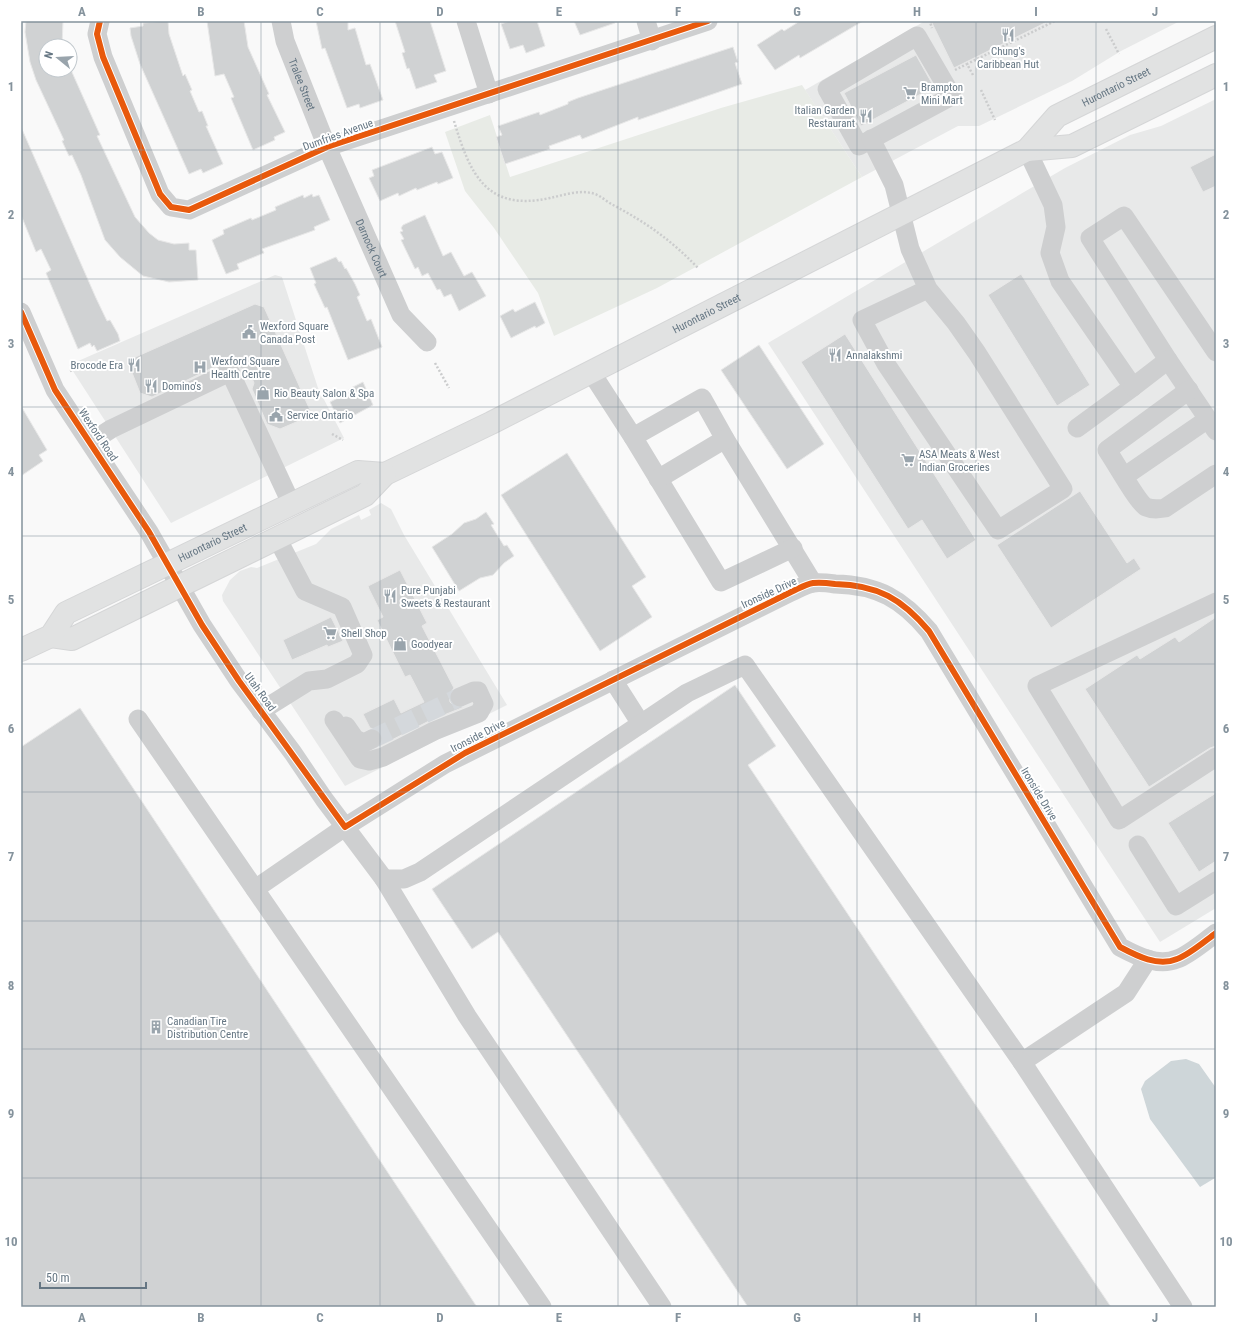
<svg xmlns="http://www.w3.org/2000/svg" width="1237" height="1328" viewBox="0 0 1237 1328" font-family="'Roboto Condensed',sans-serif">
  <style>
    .built { fill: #e8e9e9 }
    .green { fill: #e8ebe6 }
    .water { fill: #ced6d9 }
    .building { fill: #d0d2d3; stroke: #e8e8e8 }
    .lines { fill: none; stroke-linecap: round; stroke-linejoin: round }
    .minor-tunnel { stroke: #d4d8dc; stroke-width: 19; stroke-dasharray: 19 10; stroke-linecap: butt }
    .major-casing { stroke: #d5d6d7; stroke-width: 24 }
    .path { stroke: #cbcccd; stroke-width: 2.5; stroke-dasharray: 2 2; stroke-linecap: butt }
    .minor { stroke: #cecfd0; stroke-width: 19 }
    .major { stroke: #e1e2e2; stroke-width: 22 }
    .cycleway-casing { stroke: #fff; stroke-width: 8 }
    .cycleway { stroke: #e8590c; stroke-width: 6 }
    .grid { fill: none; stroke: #84929c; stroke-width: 1; stroke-opacity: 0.55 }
    .labels { text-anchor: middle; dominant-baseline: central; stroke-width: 4; stroke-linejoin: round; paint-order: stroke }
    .poi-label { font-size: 11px; fill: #657683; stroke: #fff; text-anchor: start }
    .street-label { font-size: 11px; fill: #657683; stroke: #fff }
    .neatline { fill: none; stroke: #84929c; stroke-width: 1.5 }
    .grid-label { font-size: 13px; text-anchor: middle; font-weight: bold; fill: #84929c }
  </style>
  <rect width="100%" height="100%" fill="#f9f9f9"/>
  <path class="built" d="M925,21h255l-59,30 -49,30 -93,45h-21l-96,51 -57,-87z
    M1216,99v809l-56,34 -392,-599 297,-175 65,-33 31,-9z
    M275,275l7,2 36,111 26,50 -173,85 -102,-158z
    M381,503l10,6 13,26 103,170 -162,81 -122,-185 -1,-6 8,-15 10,-9 11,-4 6,1 59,-24 15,-15 28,-14 2,5 10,-5 -2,-5z"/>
  <path class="green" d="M802,85l60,92 -205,111 -103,48 -16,-43 -44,-65 -29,-37 -20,-59 45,-17 20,62 211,-69z"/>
  <path class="water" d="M1186,1059l13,5 17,24v92l-1,-2 -15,9 -50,-68 -9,-30 4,-8 26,-20z"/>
  <path class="building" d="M26,21h37l-1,25h-16v24h25l29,65 -3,1 38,81 14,16 9,7 16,4 15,-1v7h7l2,30 -29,2 -26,-6 -23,-19 -15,-17 -24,-65 -9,-20 -3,1 -7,-15 2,-1 -28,-60 -6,-18 -5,-30z
    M168,21l1,13 14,42 2,-2 7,16 -2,1 9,21 3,-1 6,15h-2l17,38 -20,9 -2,-4 -12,5 -49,-110 -9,-28 -1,-8 13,-2v-3z
    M207,21h37l4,26 21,47 -2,1 18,37 -11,5 1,3 -22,10 -22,-52 3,-1 -10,-23 -9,2z
    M316,21h32v9l7,-2 11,37 4,-1 13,36 -23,8 -1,-4 -12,4 -22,-60 -3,1z
    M395,21h35l16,50 -12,4 3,7 -21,7 -7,-21 -2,1 -5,-16 3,-1z
    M510,21h27l8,25 -19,7 -3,-8 -13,4 -9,-25z
    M574,21h40l1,2 -35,12z
    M800,21h63l-63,37 -1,-3 -24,15 -18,-25 25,-16 2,2z
    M931,21h118l-95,47z
    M733,47l5,15 -3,1 7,21 -104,36v-3l-56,22 -2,-4 -31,11 1,3 -45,15 -9,-27 6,-2 -4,-9 41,-14 1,3 28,-11v-2l10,-4z
    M916,55l18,32 -73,39 -17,-33z
    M21,127l75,171 11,23 3,-1 8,14 2,7 -23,10 -3,-6 -2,2 -2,-4 -12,6 -32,-76 5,-3 -10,-21 -5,3 -15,-37z
    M432,147l3,7 7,-2 11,26 -15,6 -1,-2 -20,8 -1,-2 -17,8 -1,-3 -18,8 -11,-23 5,-2 -2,-6z
    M1216,154v32l-13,6 -13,-25z
    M312,194l1,3 6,-2 11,25 -16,7 1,3 -53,19 2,4 -27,11 2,5 -13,5 -14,-34 12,-6 -1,-4 28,-12 1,2 24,-10 -1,-3 28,-12 1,3z
    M425,215l18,41 8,-4 13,24 8,-4 14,24 -27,15 -8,-17 -7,3 -4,-8 -3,1 -9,-17 -6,3 -4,-9 -3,2 -14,-29 3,-1 -4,-7 3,-1 -2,-3 2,-3z
    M336,257l3,5 2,-1 4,8 1,-1 9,16 5,11 -3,2 10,24 4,-2 11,28 -34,13 -21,-53 -2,1 -11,-24 2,-1 -6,-15z
    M1021,274l69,111 -33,21 -69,-111z
    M535,302l10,21 -9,5 -1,-2 -24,12 -11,-22 13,-7 2,3z
    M255,304l9,3 46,103 -2,7 -28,12 -13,-5 -15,-35 2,-6 -5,-12 -9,-3 -3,-5 -6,-2 -19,7 -60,29 -12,-4 -11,-28 2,-6z
    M845,334l131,206 -29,19 -25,-39 -14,9 -107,-167z
    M759,345l65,99 -37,25 -66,-99z
    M363,382l10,23 -33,18 -10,-21 20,-10 -1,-3z
    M21,406l26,44 -8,5 4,6 -22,15z
    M567,453l79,124 -14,9 20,31 -52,34 -99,-156z
    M1080,491l47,72 7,-5 7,11 -90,59 -54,-83z
    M486,512l8,12 -3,1 13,21 3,-1 7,11 -10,7 -11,12 -13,3 -21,13 -27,-44 20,-13 12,-11 12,-4z
    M400,570l27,53 -5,3 32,62 -5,7 1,7 4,4 10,1 -35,14 -49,25 3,-6 -1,-6 -4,-4 -8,-2 -7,-14 31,-15 7,14 23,-11 -14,-27 -5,2 -28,-57 6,-3 -14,-28 -1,-3z
    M331,617l12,24 -15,6 -1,-2 -35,15 -9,-20z
    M1216,617v129l-6,2 -61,39 -64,-98 52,-34 3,4 35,-22 4,5z
    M735,685l41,61 -28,19 363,542h-363l-250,-375 -26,17 -40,-60z
    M80,708l397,599h-456v-560z
    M1216,793v68l-17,11 -31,-49z"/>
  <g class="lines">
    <path class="minor-tunnel" d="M372,739l88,-42"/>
    <g class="major-casing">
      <g id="major">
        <path d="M1027,150l45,-4 144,-71"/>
        <path id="s2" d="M51,636l21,3 293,-144 20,-21 106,-51 536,-273 30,-34 159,-79"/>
        <path id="s3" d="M21,650l30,-14 15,-23 292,-141 27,2"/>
      </g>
    </g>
    <path class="path" d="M932,21l-2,1 2,6
      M1106,29l13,25
      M955,70l12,-6
      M973,75l-6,-11 88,-43
      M981,90l14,30
      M454,121c16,53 32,91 96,77 14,-3 31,-9 45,-4 6,2 12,8 18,11 34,18 58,35 85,63
      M435,363l14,25
      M70,371l14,-6
      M332,434l11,6"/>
    <g class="minor">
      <path d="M100,21l-3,13 6,23 57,137 11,13 18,3 138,-63 381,-126"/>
      <path id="s1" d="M281,21l4,20 42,106 74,168 26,27"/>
      <path d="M466,21l23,73"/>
      <path d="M646,21l6,20"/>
      <path d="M917,36l35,60 -93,50 -32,-57z"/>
      <path d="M871,139l23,46 16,64 18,40 28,34 21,30 86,136 -65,41 -112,-166 -24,-44 66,-31"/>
      <path d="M1027,150l26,55 3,22 -6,26 10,28 73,106 -56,41"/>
      <path d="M21,312l34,78 94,142 53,93 37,56 54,72 31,46 60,80 83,137 195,291"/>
      <path d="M1168,360l-78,-122 34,-22 92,136"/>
      <path d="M591,372l42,65 69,-39 23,41 88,144"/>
      <path d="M1133,387l35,-27 48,71"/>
      <path d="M1189,390l-82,60c7,10 31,53 39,57 7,3 13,2 19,1l51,-34"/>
      <path d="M633,437l88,145 72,-34"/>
      <path d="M91,442l20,-13 119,-57 61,131"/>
      <path d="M1125,476l83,-57"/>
      <path d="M658,479l67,-40"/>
      <path d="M1216,602l-179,84 82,134 97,-63"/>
      <path d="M613,680l28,44"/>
      <path d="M261,711l48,-30 18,-2 30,-15 6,-9 -21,-48 -37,-16 -28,-53"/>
      <path d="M138,719l404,588"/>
      <path d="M334,720l26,39 9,2 14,-4 51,-26 45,-18 5,-9 -6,-13h-4l-14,6"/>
      <path d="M346,726l9,13 9,4 8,-4"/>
      <path d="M1138,845l38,61 40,-25"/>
      <path d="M384,879h20l16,-7 267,-179 58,-28 277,397 104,-69 22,-34"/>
      <path d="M255,889l90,-62 100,-63 346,-172c7,-3 15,-8 22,-9 7,-1 15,0 22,1 43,1 67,15 94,47l191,316c17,9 38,20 57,12 12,-4 28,-18 39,-26"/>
      <path d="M1022,1062l161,245"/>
    </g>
    <use href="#major" class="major"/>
    <g class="cycleway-casing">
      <path id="cycleway" d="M100,21l-3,13 6,23 57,137 11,13 18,3 138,-63 381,-126
        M21,312l34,78 94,142 53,93 37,56 106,146 120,-74 326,-161c7,-3 15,-8 22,-9 7,-1 15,0 22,1 43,1 67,15 94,47l191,316c17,9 38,20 57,12 12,-4 28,-18 39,-26"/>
    </g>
    <use href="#cycleway" class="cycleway"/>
  </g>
  <path class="grid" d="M141,21v1286M261,21v1286M380,21v1286M499,21v1286M618,21v1286M738,21v1286M857,21v1286M976,21v1286M1096,21v1286M21,150h1195M21,279h1195M21,407h1195M21,536h1195M21,664h1195M21,792h1195M21,921h1195M21,1049h1195M21,1178h1195"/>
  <defs>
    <g id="restaurant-bare" transform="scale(1.08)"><path d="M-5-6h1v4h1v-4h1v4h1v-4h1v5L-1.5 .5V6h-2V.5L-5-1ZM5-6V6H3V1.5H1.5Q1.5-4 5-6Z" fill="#99a4ac" stroke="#fff" stroke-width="2.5" paint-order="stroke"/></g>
    <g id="supermarket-bare" transform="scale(1.08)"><path d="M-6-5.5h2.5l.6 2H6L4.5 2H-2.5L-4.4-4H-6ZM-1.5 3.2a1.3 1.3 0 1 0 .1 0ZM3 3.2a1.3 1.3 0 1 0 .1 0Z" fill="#99a4ac" stroke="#fff" stroke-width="2.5" paint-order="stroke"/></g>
    <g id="civic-bare" transform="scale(1.08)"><path d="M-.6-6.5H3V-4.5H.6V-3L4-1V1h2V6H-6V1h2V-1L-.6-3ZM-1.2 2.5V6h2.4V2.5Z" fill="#99a4ac" stroke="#fff" stroke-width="2.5" paint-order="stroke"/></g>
    <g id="hospital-bare" transform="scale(1.08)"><path d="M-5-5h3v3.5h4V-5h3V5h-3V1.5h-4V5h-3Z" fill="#99a4ac" stroke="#fff" stroke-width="2.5" paint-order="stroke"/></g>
    <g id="shop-bare" transform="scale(1.08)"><path d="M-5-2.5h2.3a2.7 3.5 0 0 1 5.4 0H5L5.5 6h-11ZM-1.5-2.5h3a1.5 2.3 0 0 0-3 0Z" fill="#99a4ac" stroke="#fff" stroke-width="2.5" paint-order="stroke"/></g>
    <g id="building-bare" transform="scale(1.08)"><path d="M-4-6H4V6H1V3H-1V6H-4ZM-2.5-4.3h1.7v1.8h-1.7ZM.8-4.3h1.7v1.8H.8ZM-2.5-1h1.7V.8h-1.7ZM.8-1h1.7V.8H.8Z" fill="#99a4ac" stroke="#fff" stroke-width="2.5" paint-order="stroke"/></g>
  </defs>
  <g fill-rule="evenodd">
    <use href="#restaurant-bare" x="1008" y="35"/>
    <use href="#supermarket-bare" x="910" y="93"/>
    <use href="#restaurant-bare" x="866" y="116"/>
    <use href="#civic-bare" x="249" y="332"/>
    <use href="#restaurant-bare" x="835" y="355"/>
    <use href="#restaurant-bare" x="134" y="365"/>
    <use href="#hospital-bare" x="200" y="367"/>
    <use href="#restaurant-bare" x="151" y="386"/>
    <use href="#shop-bare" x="263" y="393"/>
    <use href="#civic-bare" x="276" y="415"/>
    <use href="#supermarket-bare" x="908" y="460"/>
    <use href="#restaurant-bare" x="390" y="596"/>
    <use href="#supermarket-bare" x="330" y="633"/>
    <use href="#shop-bare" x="400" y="644"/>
    <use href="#building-bare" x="156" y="1027"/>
  </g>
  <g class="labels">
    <g class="poi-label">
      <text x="1008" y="51" text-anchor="middle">Chung's<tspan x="1008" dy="13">Caribbean Hut</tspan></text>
      <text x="921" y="87">Brampton<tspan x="921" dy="13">Mini Mart</tspan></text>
      <text x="855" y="110" text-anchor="end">Italian Garden<tspan x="855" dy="13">Restaurant</tspan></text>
      <text x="260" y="326">Wexford Square<tspan x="260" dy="13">Canada Post</tspan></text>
      <text x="846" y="355">Annalakshmi</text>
      <text x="211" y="361">Wexford Square<tspan x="211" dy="13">Health Centre</tspan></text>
      <text x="123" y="365" text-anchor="end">Brocode Era</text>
      <text x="162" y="386">Domino's</text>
      <text x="274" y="393">Rio Beauty Salon &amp; Spa</text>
      <text x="287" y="415">Service Ontario</text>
      <text x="919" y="454">ASA Meats &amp; West<tspan x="919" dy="13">Indian Groceries</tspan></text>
      <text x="401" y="590">Pure Punjabi<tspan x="401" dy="13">Sweets &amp; Restaurant</tspan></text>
      <text x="341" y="633">Shell Shop</text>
      <text x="411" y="644">Goodyear</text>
      <text x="167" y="1021">Canadian Tire<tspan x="167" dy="13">Distribution Centre</tspan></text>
    </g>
    <g class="street-label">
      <text stroke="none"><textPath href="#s1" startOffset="67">Tralee Street</textPath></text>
      <text stroke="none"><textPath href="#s2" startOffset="1207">Hurontario Street</textPath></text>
      <text transform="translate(338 135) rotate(-20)">Dumfries Avenue</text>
      <text stroke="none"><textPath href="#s1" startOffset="245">Darnock Court</textPath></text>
      <text stroke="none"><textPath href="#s2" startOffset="736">Hurontario Street</textPath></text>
      <text transform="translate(98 435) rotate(56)">Wexford Road</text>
      <text stroke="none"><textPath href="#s3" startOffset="223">Hurontario Street</textPath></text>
      <text transform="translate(769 593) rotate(-25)">Ironside Drive</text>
      <text transform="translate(260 692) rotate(54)">Utah Road</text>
      <text transform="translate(478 736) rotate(-27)">Ironside Drive</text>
      <text transform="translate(1039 794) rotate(59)">Ironside Drive</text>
    </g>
  </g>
  <rect width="1237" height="1328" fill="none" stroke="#ffffff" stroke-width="44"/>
  <g transform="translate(58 58) rotate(288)"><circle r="19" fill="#ffffff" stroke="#c1c8cd"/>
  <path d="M0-3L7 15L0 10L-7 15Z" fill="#99a4ac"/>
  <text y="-6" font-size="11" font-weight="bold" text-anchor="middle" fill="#657683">N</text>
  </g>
  <path d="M40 1282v6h106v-6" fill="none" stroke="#657683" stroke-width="2"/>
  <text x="46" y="1282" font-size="12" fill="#657683" stroke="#ffffff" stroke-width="3" paint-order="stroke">50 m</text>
  <rect x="22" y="22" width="1193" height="1284" class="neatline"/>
  <g class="grid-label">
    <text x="82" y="16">A</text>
    <text x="201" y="16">B</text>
    <text x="320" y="16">C</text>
    <text x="440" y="16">D</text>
    <text x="559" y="16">E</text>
    <text x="678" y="16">F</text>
    <text x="797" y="16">G</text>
    <text x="917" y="16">H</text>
    <text x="1036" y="16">I</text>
    <text x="1155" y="16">J</text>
    <text x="11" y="91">1</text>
    <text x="1226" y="91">1</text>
    <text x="11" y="219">2</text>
    <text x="1226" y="219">2</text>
    <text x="11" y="348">3</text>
    <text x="1226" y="348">3</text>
    <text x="11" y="476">4</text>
    <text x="1226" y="476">4</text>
    <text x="11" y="604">5</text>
    <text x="1226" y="604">5</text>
    <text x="11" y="733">6</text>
    <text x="1226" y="733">6</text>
    <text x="11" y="861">7</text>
    <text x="1226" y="861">7</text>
    <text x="11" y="990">8</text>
    <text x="1226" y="990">8</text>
    <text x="11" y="1118">9</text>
    <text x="1226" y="1118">9</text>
    <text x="11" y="1246">10</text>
    <text x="1226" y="1246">10</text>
    <text x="82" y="1322">A</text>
    <text x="201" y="1322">B</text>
    <text x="320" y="1322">C</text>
    <text x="440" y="1322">D</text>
    <text x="559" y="1322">E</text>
    <text x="678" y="1322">F</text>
    <text x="797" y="1322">G</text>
    <text x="917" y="1322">H</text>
    <text x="1036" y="1322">I</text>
    <text x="1155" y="1322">J</text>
  </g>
</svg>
